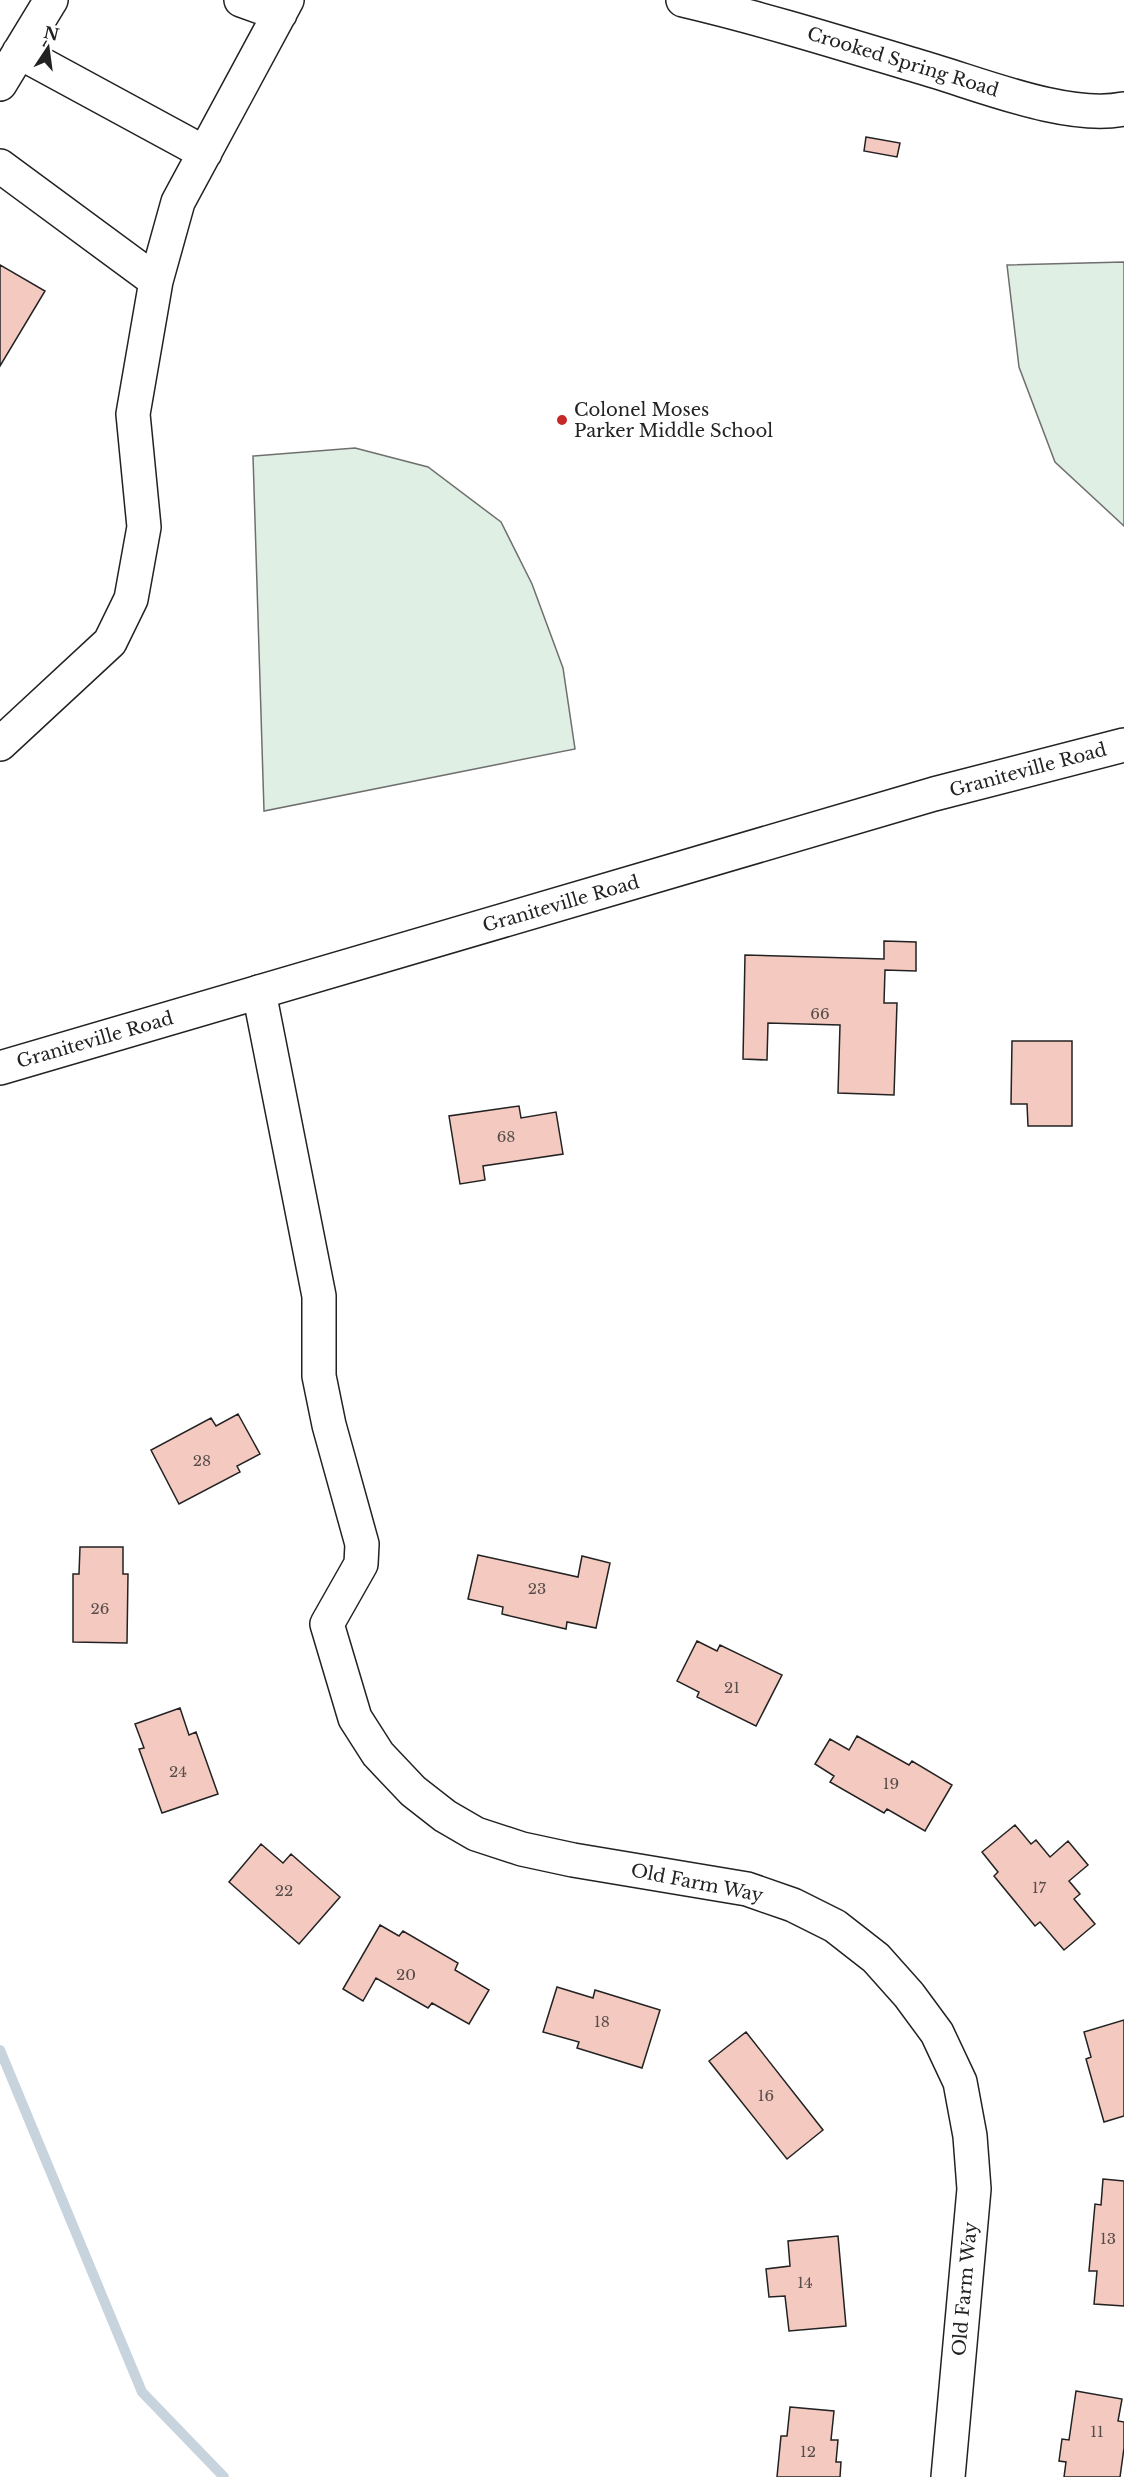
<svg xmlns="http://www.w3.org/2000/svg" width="1124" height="2477" viewBox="0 0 1124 2477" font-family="'Libre Baskerville',serif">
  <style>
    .green { fill: #e0efe3; stroke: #6f6f6f; stroke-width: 1.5 }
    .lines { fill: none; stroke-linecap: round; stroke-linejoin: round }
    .stream { stroke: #c7d3dd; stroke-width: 10 }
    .building { fill: #f3c9c0; stroke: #222; stroke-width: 1.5 }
    .minor-casing { stroke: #222; stroke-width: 36 }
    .major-casing { stroke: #222; stroke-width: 36 }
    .minor { stroke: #fff; stroke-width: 33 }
    .major { stroke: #fff; stroke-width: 33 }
    .poi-dot { fill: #c62828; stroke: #fff; stroke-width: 2 }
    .labels { text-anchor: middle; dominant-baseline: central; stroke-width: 4.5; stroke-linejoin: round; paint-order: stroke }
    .number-label { font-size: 15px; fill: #564c4a }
    .street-label { font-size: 18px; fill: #222; stroke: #fff }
    .poi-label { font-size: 18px; fill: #222; stroke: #fff; text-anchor: start }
  </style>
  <rect width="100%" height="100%" fill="#fff"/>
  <path class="green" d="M1124,262v264l-69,-64 -36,-95 -12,-102z
    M355,448l73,19 73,55 31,62 31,84 12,81 -311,62 -11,-355z"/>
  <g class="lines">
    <path class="stream" d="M0,2050l142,342 82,85"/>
  </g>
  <path class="building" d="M866,137l34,6 -3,14 -33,-6z
    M0,265l45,26 -45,75z
    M884,941l32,1v29l-31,-1 -1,33h13l-3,92 -56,-2 2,-68 -72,-2 -1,37 -24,-1 2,-104 139,4z
    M1012,1041h60v85h-44l-1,-22h-16z
    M519,1106l2,12 35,-6 7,42 -80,12 2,14 -25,4 -11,-68z
    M238,1414l22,40 -23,12 3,6 -61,32 -28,-54 60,-32 5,8z
    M80,1547h43v27h5l-1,69 -54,-1v-68h6z
    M478,1555l100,22 4,-21 28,7 -14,65 -29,-6 -1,7 -64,-15 1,-7 -35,-8z
    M697,1641l20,10 3,-6 62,30 -26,51 -59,-29 2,-5 -22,-11z
    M180,1708l9,27 7,-3 22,62 -56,19 -23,-64 5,-1 -9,-24z
    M857,1736l52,29 3,-4 40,24 -27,46 -38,-22 -3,4 -54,-31 4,-6 -19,-12 15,-25 19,11z
    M1015,1825l16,19 5,-4 14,17 18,-16 20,24 -19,16 11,13 -6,5 21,25 -31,26 -24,-28 -5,4 -41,-50 4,-4 -16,-20z
    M261,1844l22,19 8,-9 49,43 -41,47 -70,-62z
    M380,1925l19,11 4,-5 55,32 -3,7 34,20 -20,34 -37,-21 -4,5 -52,-30 -13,23 -20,-12z
    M557,1987l36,11 2,-8 65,20 -18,58 -65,-20 2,-6 -36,-10z
    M1124,2020v96l-20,6 -18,-63 5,-2 -7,-25z
    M746,2032l77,98 -36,29 -78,-98z
    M1103,2179l21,2v125l-30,-2 3,-33h-8l6,-67 6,1z
    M838,2236l8,90 -57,5 -4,-35 -16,1 -3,-28 24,-3 -2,-25z
    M1076,2391l46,8 -4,22 6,1v26l-4,29h-56l2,-15 -7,-1 3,-22 7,1z
    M790,2407l44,4 -3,29h7l-2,22h5l-1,15h-63l4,-41h6z"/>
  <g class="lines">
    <g class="minor-casing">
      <path id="minor" d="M241,0l39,14
        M683,0c85,20 167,46 251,71 53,16 136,49 190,38
        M19,52l186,101
        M0,84l51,-84
        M0,166l156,115
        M0,744l110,-102 21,-43 13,-72 -11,-113 23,-133 22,-79 109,-202
        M259,992l60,304v80l10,49 33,119 -1,20 -34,60 28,94 23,36 35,37 32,25 31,18 46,15 51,11 174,29 46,16 42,21 41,32 33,37 28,38 23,49 10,54 4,53 -26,288"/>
    </g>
    <g class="major-casing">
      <path id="major" d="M0,1068l934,-274 190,-49"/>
    </g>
    <use href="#minor" class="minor"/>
    <use href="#major" class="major"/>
  </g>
  <circle class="poi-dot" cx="562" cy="420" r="6"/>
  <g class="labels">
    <g class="number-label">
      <text x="820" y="1013">66</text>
      <text x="506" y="1136">68</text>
      <text x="202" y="1460">28</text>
      <text x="537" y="1588">23</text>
      <text x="100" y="1608">26</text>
      <text x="732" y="1687">21</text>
      <text x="178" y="1771">24</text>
      <text x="891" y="1783">19</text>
      <text x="1039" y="1887">17</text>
      <text x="284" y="1890">22</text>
      <text x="406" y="1974">20</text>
      <text x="602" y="2021">18</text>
      <text x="766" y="2095">16</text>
      <text x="1108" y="2238">13</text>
      <text x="805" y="2282">14</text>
      <text x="1097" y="2431">11</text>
      <text x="808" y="2451">12</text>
    </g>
    <g class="street-label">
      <text transform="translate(903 62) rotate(17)">Crooked Spring Road</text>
      <text transform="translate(1028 770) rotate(-15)">Graniteville Road</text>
      <text transform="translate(561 904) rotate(-16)">Graniteville Road</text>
      <text transform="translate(95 1040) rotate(-16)">Graniteville Road</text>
      <text transform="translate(697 1883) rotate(11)">Old Farm Way</text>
      <text transform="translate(965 2289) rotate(-85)">Old Farm Way</text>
    </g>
    <g class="poi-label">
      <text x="574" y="410">Colonel Moses<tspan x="574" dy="21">Parker Middle School</tspan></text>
    </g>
  </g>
  <g transform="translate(48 48) rotate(13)" stroke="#ffffff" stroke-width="4.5" paint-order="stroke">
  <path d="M0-4.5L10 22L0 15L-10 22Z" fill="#222222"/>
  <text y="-9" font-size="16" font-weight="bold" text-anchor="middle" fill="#222222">N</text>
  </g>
</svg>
